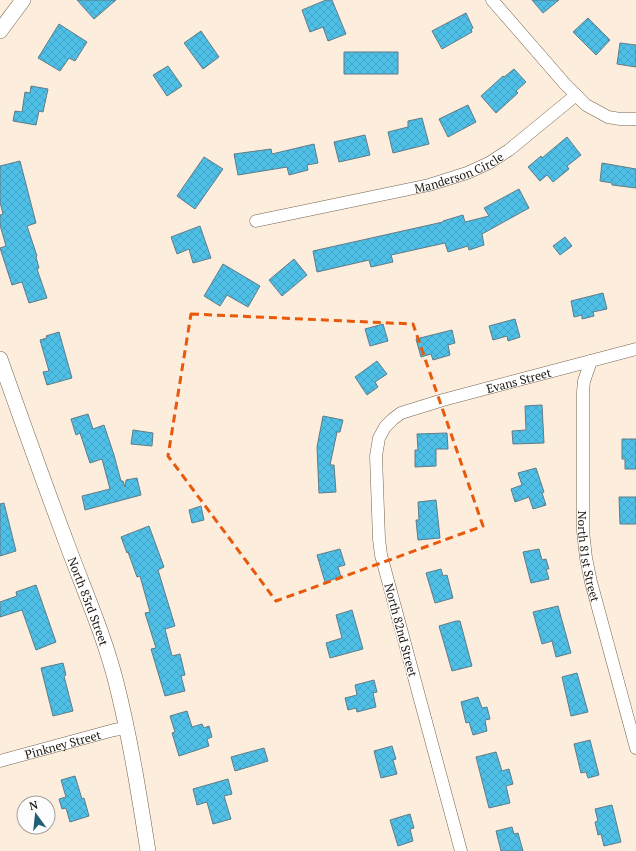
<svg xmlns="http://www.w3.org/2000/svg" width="636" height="851" viewBox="0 0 636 851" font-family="'PT Serif',serif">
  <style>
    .building { fill: url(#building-cross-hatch); stroke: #607b86 }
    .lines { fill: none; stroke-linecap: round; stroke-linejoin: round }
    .minor-casing { stroke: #756451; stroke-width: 13 }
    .tertiary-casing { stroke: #756451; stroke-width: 16 }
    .minor { stroke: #fff; stroke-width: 12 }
    .tertiary { stroke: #fff; stroke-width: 15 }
    .marked { fill: none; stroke: #e8590c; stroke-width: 3; stroke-dasharray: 8 5; stroke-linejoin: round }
    .labels { text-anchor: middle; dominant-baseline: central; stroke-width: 3; stroke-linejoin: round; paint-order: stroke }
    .street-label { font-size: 12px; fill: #1d160f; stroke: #fdfdfd }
  </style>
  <defs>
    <pattern id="building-cross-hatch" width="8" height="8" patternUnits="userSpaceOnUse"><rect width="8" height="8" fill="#4ec0e8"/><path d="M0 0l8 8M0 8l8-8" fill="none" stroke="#44a4c6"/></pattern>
  </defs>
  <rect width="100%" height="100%" fill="#fdeddc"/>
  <path class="building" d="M77,0h39l-22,19z
    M326,0h6l14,34 -18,7 -5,-14 -13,5 -8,-22z
    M532,0h27l-16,13z
    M466,13l7,15 -2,1 1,3 -30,17 -10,-18z
    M588,18l22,22 -14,15 -23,-23z
    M59,24l28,18 -12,19 -6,-3 -9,13 -22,-13z
    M201,31l18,26 -16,12 -19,-26z
    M620,43l16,2v22l-19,-3z
    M344,52h54v22h-54z
    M168,66l14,20 -15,10 -14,-21z
    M514,69l12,13 -10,9 2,2 -22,20 -15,-17 22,-20 1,1z
    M31,86l17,3 -5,23 -4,-1 -3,14 -23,-4 2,-10 7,1 3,-20 5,1z
    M468,105l8,17 -28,15 -9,-18z
    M422,118l7,26 -36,9 -5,-21 20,-5v-6z
    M365,135l5,20 -31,7 -5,-20z
    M567,137l14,18 -14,11 2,3 -16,13 -6,-7 -7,6 -12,-14 13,-11 1,2z
    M314,144l4,19 -11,2 1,5 -19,5 -2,-8 -49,8 -4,-21 37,-5 1,5z
    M204,157l19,12 -28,40 -18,-13z
    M20,161l16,62 -9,3 10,30 -1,1 3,11 -2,1 10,29 -18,5 -7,-21 -10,3 -12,-37 6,-2 -6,-21v-10l3,-1 -3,-12v-36z
    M602,163l34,6v19l-24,-3v-2l-12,-2z
    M519,189l10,19 -47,26 2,11 -15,5 -1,-4 -20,6 -3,-9 -54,12 2,7 -22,5 -2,-7 -52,12 -4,-21 130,-29v-1l20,-6 2,7 24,-6 -5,-8z
    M200,226l11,32 -18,5 -4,-14 -12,5 -6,-17z
    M565,237l7,9 -12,9 -7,-9z
    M294,259l13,16 -25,21 -13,-16z
    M223,264l37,22 -12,21 -21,-12 -7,11 -16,-10z
    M603,293l4,16 -14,3 1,4 -12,3v-4l-8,2 -3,-16z
    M515,319l5,18 -12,4 -1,-5 -14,4 -4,-14z
    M383,324l5,17 -18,5 -5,-17z
    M452,330l3,13 -7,2 2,10 -17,5 -2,-6 -10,3 -5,-18z
    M59,332l13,46 -25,7 -4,-13 6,-1 -9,-31 7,-2 -1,-2z
    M377,361l10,13 -12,8 3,5 -11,8 -12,-18z
    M542,405l2,38 -31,1 -1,-13 14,-1 -1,-24z
    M88,414l5,15 11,-4 10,30 7,26h2l2,6 1,-7 11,-2 4,17 -56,15 -3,-14 28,-7 -8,-30 -12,4 -10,-30 -4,2 -5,-16z
    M323,416l20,4 -3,12h-3l-7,33h4l2,27 -17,1 -2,-46z
    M133,430l20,3 -1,13 -21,-2z
    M447,433l1,16h-12v17l-21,1v-17h3l-1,-16z
    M622,439h14v30h-11v-10h-3z
    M536,468l8,24 -2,1 4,12 -13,4 -4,-12 -14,5 -4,-13 11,-4 -4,-12z
    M619,497h17v27h-16z
    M436,500l4,38 -22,2 -2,-20h3l-1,-18z
    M4,503l12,48 -16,5v-52z
    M201,506l3,14 -12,3 -3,-13z
    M149,526l15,41 -6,3 17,56 -10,3 7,27 8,-2 5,21 -4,1 4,15 -20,5 -14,-47 5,-1 -11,-35 5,-1 -10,-36 -3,1 -9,-25 -1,1 -6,-16z
    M340,549l5,16 -7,2 3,10 -16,5 -8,-27z
    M539,549l3,11 4,-1 3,10h-3l3,10 -18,4 -8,-31z
    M441,569l2,7 4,-1 6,23 -18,5 -9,-30z
    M36,585l20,57 -20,8 -14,-40 -22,7v-15l17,-6 -1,-4z
    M558,606l13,47 -15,4 -4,-16 -10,3 -9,-32z
    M352,610l11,39 -33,9 -4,-15 16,-5 -6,-23z
    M456,621h4l12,45 -20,5 -13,-45z
    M63,663l3,12 -2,1 9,35 -20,5 -12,-48z
    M577,673l11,39 -17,4 -9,-39z
    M374,680l3,12 -4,1 3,14 -19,5 -1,-4 -8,2 -3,-12 12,-3 -2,-10z
    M478,697l4,11 5,-1 3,12 -5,1 2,11 -14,4 -4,-13 -3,1 -5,-21z
    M187,711l5,16 10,-3 2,4 5,-2 3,11 -5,2 2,7 -30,10 -7,-23 3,-1 -5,-16z
    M590,740l9,35 -11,3 -2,-6 -5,1 -7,-29z
    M392,746l4,13 -3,1 4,14 -16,4 -7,-27z
    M264,748l4,13 -33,10 -4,-14z
    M496,752l6,19 7,-2 4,15 -7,2 4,17 -21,5 -13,-51z
    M75,776l7,23 2,-1 5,18 -19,6 -4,-14 -4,1 -3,-10 7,-2 -5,-17z
    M228,779l4,15 -8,2 7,23 -18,5 -6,-22 -10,3 -4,-16z
    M612,805l9,37 -17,4 -3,-12 -3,1 -3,-13 3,-1 -3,-12z
    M410,814l4,14 -4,1 3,12 -15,5 -8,-26z
    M512,827l2,7 4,-1 5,18h-22l-5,-20z"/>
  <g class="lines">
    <g class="minor-casing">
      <g id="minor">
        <path d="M492,0l73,84 21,21 22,12 12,2h16"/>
        <path id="s1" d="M256,221l173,-36 38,-12 22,-10 20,-13 67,-55"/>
        <path id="s2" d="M591,361l-7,20 -1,11v139l3,27 5,24 45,166"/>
        <path id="s3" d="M0,761l114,-31 12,-2"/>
        <path id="s4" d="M461,851l-80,-296 -2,-16 -3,-83 3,-18 6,-11 8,-8 8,-6 42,-13 193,-51"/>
      </g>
    </g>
    <g class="tertiary-casing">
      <g id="tertiary">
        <path d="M0,31l23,-31"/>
        <path id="s5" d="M0,359c22,62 44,124 67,185 17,46 37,91 49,138 14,55 23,112 32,169"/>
      </g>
    </g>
    <use href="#minor" class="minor"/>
    <use href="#tertiary" class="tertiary"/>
  </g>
  <path class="marked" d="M191,314l222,10 70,202 -207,75 -108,-145z"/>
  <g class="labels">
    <g class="street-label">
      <text stroke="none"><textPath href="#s1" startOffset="209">Manderson Circle</textPath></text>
      <text stroke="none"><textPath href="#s4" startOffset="580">Evans Street</textPath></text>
      <text stroke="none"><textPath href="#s2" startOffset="197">North 81st Street</textPath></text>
      <text stroke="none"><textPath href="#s5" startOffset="258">North 83rd Street</textPath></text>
      <text transform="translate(401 630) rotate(75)">North 82nd Street</text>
      <text stroke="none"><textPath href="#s3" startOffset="65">Pinkney Street</textPath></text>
    </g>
  </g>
  <g transform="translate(36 815) rotate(345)"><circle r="19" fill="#fdfdfd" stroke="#a3a19e"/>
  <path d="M0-3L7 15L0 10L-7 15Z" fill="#205f75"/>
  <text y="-6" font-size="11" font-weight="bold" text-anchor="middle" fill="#1d160f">N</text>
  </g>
</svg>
